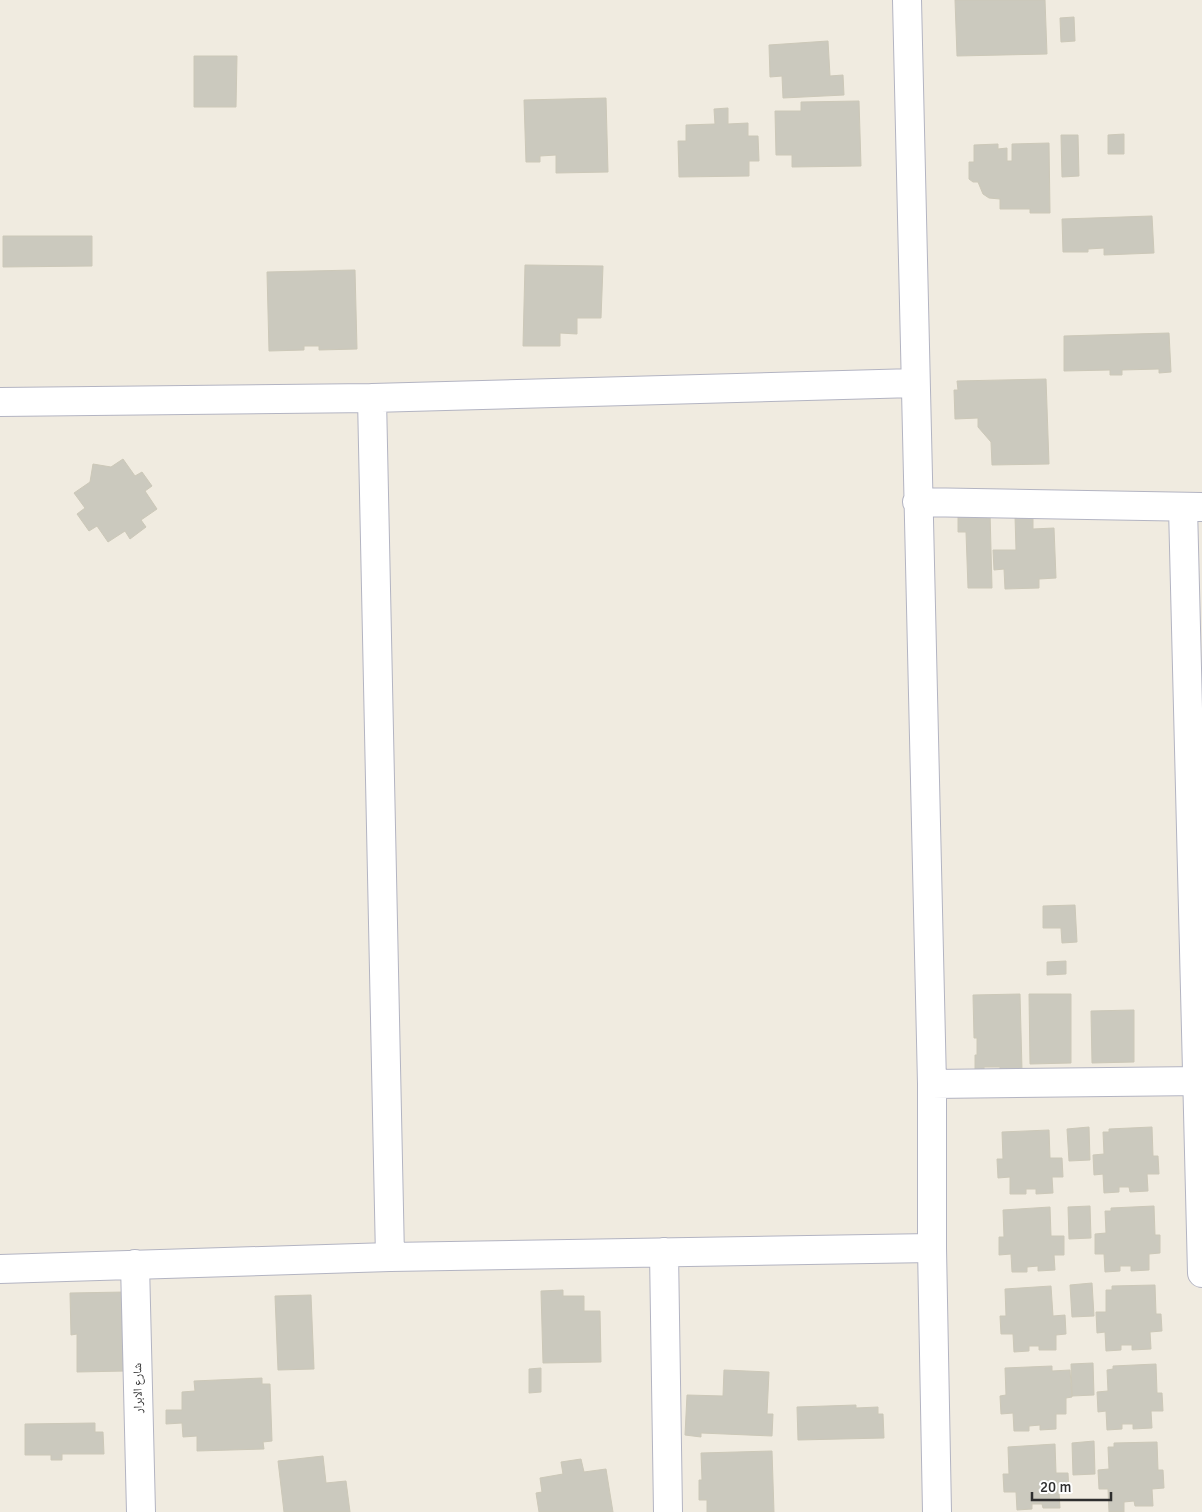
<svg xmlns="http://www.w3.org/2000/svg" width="1202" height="1512" viewBox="0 0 1202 1512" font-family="Signika,'Noto Naskh Arabic',sans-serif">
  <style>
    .building { fill: #cbc9be; stroke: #ccc8b8 }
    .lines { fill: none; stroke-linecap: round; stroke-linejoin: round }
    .street-casing { stroke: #b3b4c2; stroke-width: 30 }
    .street { stroke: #fff; stroke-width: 28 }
    .labels { text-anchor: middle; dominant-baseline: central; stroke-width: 5; stroke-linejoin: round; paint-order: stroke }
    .street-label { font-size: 12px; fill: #2e2e2e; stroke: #fff }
  </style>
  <rect width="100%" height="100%" fill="#f0ebe0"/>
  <path class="building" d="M955,0h90l2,54 -90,2z
    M1074,17l1,24 -14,1 -1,-24z
    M828,41l2,35 13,-1 1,20 -61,3 -1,-22 -12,1 -1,-32z
    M194,56h43l-1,51h-42z
    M606,98l2,74 -52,1v-18l-16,1v6h-14l-2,-62z
    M859,101l2,65 -69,1v-12h-16l-1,-44h26v-9z
    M728,108v16l20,-1v13h10l1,25h-10v15l-70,1 -1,-36h8v-16l29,-1 -1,-15z
    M1124,134v20h-16v-19z
    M1061,135h17l1,41 -17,1z
    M1049,143l1,70h-20v-4h-30v-10l-11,-1 -6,-4 -5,-12h-5l-4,-3v-17h5v-17l24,-1v5l9,-1v13h5v-17z
    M1152,216l2,37 -50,2v-7l-16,1v3h-25l-1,-33z
    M3,236h89v30l-89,1z
    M525,265l78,1 -2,52h-24v16l-17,-1v13h-37z
    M355,270l2,79 -38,1v-4h-15v4l-35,1 -2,-79z
    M1169,333l2,39 -12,1v-4l-37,1v5h-12v-5l-46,1v-35z
    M1046,379l3,85 -57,1 -1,-23 -13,-15v-9l-23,1 -1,-29h4l-1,-9z
    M123,459l12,17 7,-4 10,14 -7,5 12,18 -16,11 5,7 -16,12 -5,-8 -17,11 -11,-16 -8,5 -12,-17 8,-6 -11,-15 16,-11 3,-18 18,3z
    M990,512l2,76h-24l-2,-56h-8v-19z
    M1033,515v14l21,-1 2,50 -17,1v9l-34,1 -1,-20 -10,1 -1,-20h23l-1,-34z
    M1075,905l2,37 -15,1 -1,-15h-18v-22z
    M1066,961v13l-19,1v-13z
    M1020,994l2,76 -22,1v-4h-16v4h-9v-16h2v-17h-3l-1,-43z
    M1029,994h42v69l-41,1z
    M1134,1010v52l-42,1 -1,-52z
    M1089,1127l1,33 -21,1 -2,-32z
    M1152,1127l1,29h5l1,18h-12l1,17 -18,1 -1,-5h-10v5l-15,1 -1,-19 -9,1 -1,-20 11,-1 -1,-22h6v-3z
    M1049,1130l1,28h12l1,19h-11l1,16 -17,1v-5h-10v5h-16v-17l-12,1 -1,-19h6l-1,-27z
    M1090,1206l1,32 -22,1 -1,-32z
    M1154,1206l1,29h5v18l-11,1v16l-18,1v-5h-11v5l-15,1 -1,-18h-9v-20l11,-1 -1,-22h6v-3z
    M1050,1207l1,29h13v19h-10l1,15 -17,1v-5l-11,1v5h-15l-1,-18 -12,1v-18h5l-1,-27z
    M1092,1283l2,33 -22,1 -2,-32z
    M1155,1285l1,29h5l1,17 -12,1 1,17 -19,1v-5h-11v5l-15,1 -1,-19 -8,1 -1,-21h10v-22h6v-4z
    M1051,1286l2,30 12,-1 1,19 -10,1v15h-17v-4h-10v5l-15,1 -1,-18h-12l-1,-18h6l-1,-27z
    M563,1290v6h21v15h16l1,51 -58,1 -2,-72z
    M125,1292l1,79 -49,1v-38l-6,1 -1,-42z
    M311,1295l3,74 -36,1 -3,-74z
    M1093,1363l1,32 -22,1 -1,-32z
    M1156,1364l1,29h5l1,18h-12l1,17 -19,1v-5h-11v5l-15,1 -1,-19 -8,1 -1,-20 11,-1 -1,-21 6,-1v-3z
    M1052,1366v5l18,-1 2,27 -6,1v16h-10v15l-16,1v-5l-11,1v5h-15l-1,-18 -12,1 -1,-18 6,-1 -1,-27z
    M541,1368v24l-12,1v-24z
    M724,1370l45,2 -2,42h6l-1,22 -71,-3v4l-16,-2 2,-40 36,1z
    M262,1378v6h8l2,57 -9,1 1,7 -67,2v-15l-14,1 -1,-14 -16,1v-14h16v-18l13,-1 -1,-10z
    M856,1405v3l22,-1v7h5l1,24 -86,2 -1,-33z
    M95,1423v9h8l1,22h-42v6h-11v-5h-26v-31z
    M1094,1441l1,33 -22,1 -1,-32z
    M1157,1442l1,28h5l1,18 -12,1 1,17h-18l-1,-5 -10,1v10h-15l-1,-23h-9l-1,-19 11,-1 -1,-22h6v-4z
    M1055,1444l1,29h12l1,19 -10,1 1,15h-17l-1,-4h-10v5l-15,1 -1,-18h-12l-1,-18h6l-1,-27z
    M772,1451l2,61h-67v-12h-8v-20h3l-1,-27z
    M323,1456l3,27 20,-2 4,31h-66l-6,-51z
    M581,1459l3,13 22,-3 7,43h-74l-3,-19 6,-1 -2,-14 23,-4 -2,-12z"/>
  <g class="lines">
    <g class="street-casing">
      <path id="street" d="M907,0l25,1084v164l5,264
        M372,398l18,859
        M0,402l372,-4 543,-15
        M917,502l284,5
        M1183,507l19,766
        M932,1084l270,-3
        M664,1252l4,260
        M135,1264l6,248
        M0,1269l390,-12 542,-9"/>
    </g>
    <use href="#street" class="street"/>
  </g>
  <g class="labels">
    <g class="street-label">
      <text transform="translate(138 1388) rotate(-91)">شارع الابرار</text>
    </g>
  </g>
  <path d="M1032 1492v8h79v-8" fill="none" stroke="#2e2e2e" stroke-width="2.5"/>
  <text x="1040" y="1492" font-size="15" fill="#2e2e2e" stroke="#ffffff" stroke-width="4" paint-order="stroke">20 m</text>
</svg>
